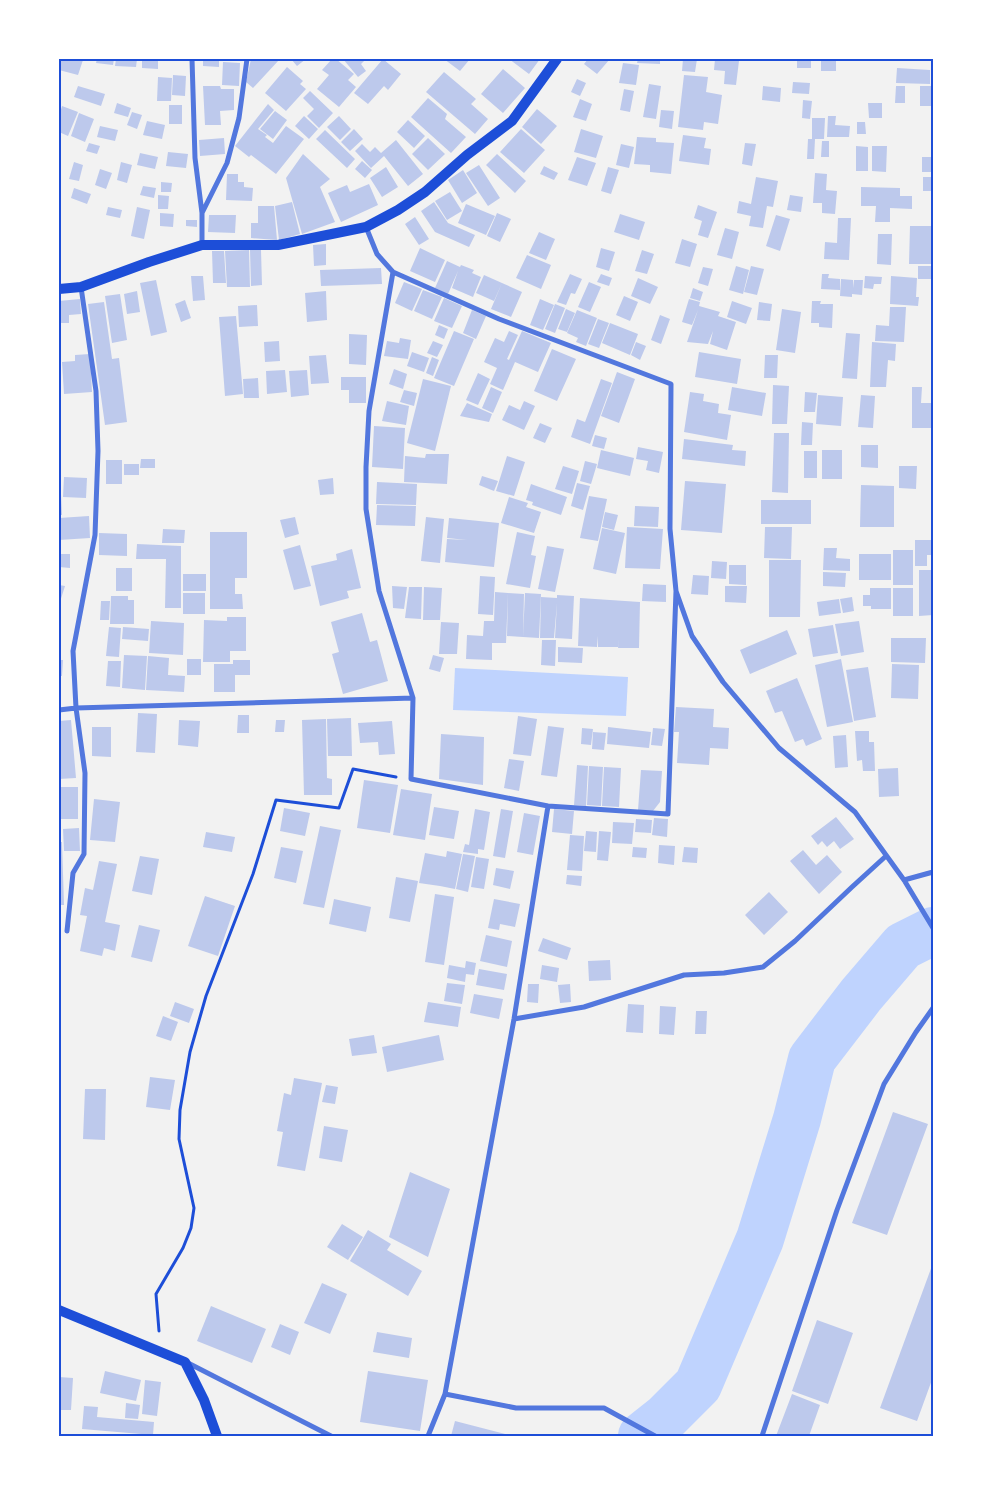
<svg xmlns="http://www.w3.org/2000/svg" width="992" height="1495" viewBox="0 0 992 1495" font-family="'Zilla Slab',serif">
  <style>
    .water { fill: #bfd3fe }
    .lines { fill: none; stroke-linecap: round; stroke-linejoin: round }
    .river { stroke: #bfd3fe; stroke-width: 48 }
    .building { fill: #bdc9ec }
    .path { stroke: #1d4ed8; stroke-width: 3 }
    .minor { stroke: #5277de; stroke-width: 5 }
    .secondary { stroke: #1d4ed8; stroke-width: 10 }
    .neatline { fill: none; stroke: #1d4ed8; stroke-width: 2 }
  </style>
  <rect width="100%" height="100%" fill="#f2f2f2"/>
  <path class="water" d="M455,668l173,9 -2,39 -173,-6z"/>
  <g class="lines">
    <path class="river" d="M642,1436l24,-19 32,-32 62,-146 37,-120 15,-60 49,-64 42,-49 30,-15"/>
  </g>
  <path class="building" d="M59,59l24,1 -5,15 -19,-5z
    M97,59h17l-1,6 -17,-2z
    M116,59h21l-1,8 -21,-1z
    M142,59h16v10l-16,-1z
    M203,59h16v8l-16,-1z
    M251,59h27l1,1 -26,28 -7,-6z
    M291,59h15l-9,7z
    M332,59h4l18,15 -6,6 8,7 -17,20 -22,-18 12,-14 -7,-5z
    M343,59h23l-5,5 5,7 -8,6z
    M383,59l18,15 -13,16 -4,-4 -16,18 -14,-11z
    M444,59h26l-10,12z
    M509,59h31l-11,15z
    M588,59h22l-13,15 -13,-10z
    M638,59h22v5l-23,-1z
    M683,59h14l-2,13 -13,-1z
    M715,59l24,2 -3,24 -12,-1 1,-13 -11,-1z
    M797,59h14v9h-14z
    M821,59h15v12h-15z
    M223,62l17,1 -1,23 -17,-1z
    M623,63l16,2 -3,20 -17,-2z
    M287,67l16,14 -3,3 6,5 -20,22 -21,-18z
    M897,68l33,2v14l-34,-1z
    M503,69l22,19 -22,25 -22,-19z
    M444,72l32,27 -5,5 17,15 -13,15 -49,-42z
    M173,75l13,1 -1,20 -13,-1z
    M684,75l24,2 -2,15 16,3 -4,29 -14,-2 -1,8 -25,-3z
    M158,77l14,1 -1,23h-14z
    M577,79l9,4 -6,13 -9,-4z
    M793,82l17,1 -1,11 -17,-1z
    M649,84l12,2 -5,33 -13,-2z
    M78,86l27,8 -4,12 -27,-9z
    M203,86h17l1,3h13v21l-14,1 1,14h-16z
    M763,86l18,2 -1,14 -18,-2z
    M896,86h9v17h-10z
    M920,86h13v20h-13z
    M624,89l10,2 -4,21 -10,-2z
    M310,91l23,22 -14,15 -12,-12 7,-7 -11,-11z
    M428,98l19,16 -2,5 21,18 -15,16 -40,-36z
    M580,99l12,5 -6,17 -13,-4z
    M803,100l9,1 -2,18 -8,-1z
    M117,103l14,5 -3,9 -14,-4z
    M868,103h14v15h-13z
    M268,104l6,6 -16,19 9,6 -2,2 8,6 13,-17 18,13 -28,35 -25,-19 -2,2 -14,-11z
    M169,105h13v19h-13z
    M62,106l16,6 -10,24 -9,-4v-16z
    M537,109l20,17 -16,18 -19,-17z
    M661,110l13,1 -2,18 -13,-2z
    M275,111l12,9 -14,19 -13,-10z
    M132,112l10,3 -5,14 -10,-4z
    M79,113l15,6 -9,23 -14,-6z
    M304,116l14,13 -9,10 -14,-13z
    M339,116l12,13 -11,11 -13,-13z
    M828,116h8l-1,9 15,1 -1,11h-22z
    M812,118h13l-1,21h-12z
    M408,120l17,16 -11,12 -17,-16z
    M147,121l18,4 -3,14 -19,-4z
    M857,122h8l1,12h-9z
    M100,126l18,4 -3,11 -18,-4z
    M354,129l9,10 -13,12 -9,-9z
    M521,129l24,21 -21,23 -24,-21z
    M581,129l22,7 -7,22 -22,-6z
    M325,130l30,29 -8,9 -31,-29z
    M683,135l23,3 -2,10 7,1 -2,16 -30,-4z
    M637,137l19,1v4l18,1 -3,31 -21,-2v-7l-16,-1z
    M224,138l1,16 -25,2 -1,-16z
    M428,138l17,16 -17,16 -16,-16z
    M808,139h7l-1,20h-7z
    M396,140l27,34 -15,12 -24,-30 -13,12 -16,-17 7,-7 8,8 5,-5 6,6z
    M822,141h7v16h-8z
    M89,143l11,3 -3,8 -11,-3z
    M745,143l11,1 -4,22 -10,-2z
    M621,144l13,3 -5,21 -13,-3z
    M856,146l12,1v24h-12z
    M872,146h15l-1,26 -14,-1z
    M168,152l20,2 -2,14 -20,-2z
    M140,153l18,4 -3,12 -18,-4z
    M303,154l27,25 -10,8 15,35 -33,12 -16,-56z
    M497,154l29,27 -11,12 -29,-28z
    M577,157l19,6 -9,23 -19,-6z
    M922,157h11v15h-11z
    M362,161l10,9 -7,8 -10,-9z
    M74,162l9,3 -4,16 -10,-2z
    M121,162l11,3 -5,18 -10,-3z
    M479,165l21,33 -12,8 -22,-33z
    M544,166l14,7 -4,7 -14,-6z
    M386,167l12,20 -16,10 -12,-19z
    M608,167l11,3 -8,24 -10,-3z
    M100,169l12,4 -6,16 -11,-4z
    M463,170l14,23 -15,10 -14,-23z
    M815,173l12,1 -1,16 11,1 -2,23 -13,-1v-10h-9z
    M227,174h11v8h6v5l9,1 -1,13 -26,-1z
    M756,177l22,4 -5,26 -6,-1 -4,22 -14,-2 2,-10 -14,-3 2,-12 12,3z
    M923,177h10v14h-10z
    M161,182l11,1 -1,9h-10z
    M369,184l9,21 -37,17 -13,-29 19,-8 3,7z
    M143,186l13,2 -2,10 -14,-3z
    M861,187l39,1v8h12v13l-22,-1v14h-15l1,-16h-15z
    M74,188l17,6 -4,10 -16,-6z
    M450,192l12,19 -15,9 -12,-19z
    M158,195l11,1 -1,13h-10z
    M790,195l13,2 -2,15 -14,-2z
    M292,202l8,32 -21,6 -4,-34z
    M434,202l14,21 27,12 -6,12 -34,-15 -14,-21z
    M466,204l29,12 -9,19 -28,-12z
    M698,205l19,7 -9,26 -10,-3 4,-14 -8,-3z
    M258,206h16l3,34 -26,-2v-15h7z
    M108,207l14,3 -2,8 -14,-3z
    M137,207l13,3 -6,29 -13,-3z
    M160,213l14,1 -1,13 -13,-1z
    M497,213l14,6 -11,23 -13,-6z
    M620,214l25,8 -6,18 -25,-8z
    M209,215h27l-1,18 -27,-1z
    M776,215l14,4 -10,32 -14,-5z
    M415,217l14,22 -10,6 -14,-21z
    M838,218h13l-2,42 -25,-1 1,-17 12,1z
    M186,220h11v7l-11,-1z
    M910,226h23l-1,38h-23z
    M725,228l14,4 -7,27 -15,-4z
    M539,232l16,7 -9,21 -17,-7z
    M878,234h14l-1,31 -14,-1z
    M682,239l15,5 -7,23 -15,-4z
    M326,244v21l-12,1 -1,-21z
    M420,248l25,12 -10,22 -25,-11z
    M601,248l14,4 -6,19 -13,-4z
    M249,250l1,37h-23l-2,-36z
    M250,250h11l1,35 -11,1z
    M642,250l12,4 -7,20 -12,-3z
    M212,251h12l2,32h-13z
    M527,255l24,10 -10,24 -25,-11z
    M447,261l13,6 1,-2 13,5 -2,3 9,4 -8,20 -21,-9 6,-17 -10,23 -13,-6z
    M736,266l13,4 -6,24 -14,-4z
    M751,266l13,3 -7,26 -13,-3z
    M918,266h13v13h-13z
    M703,267l10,2 -5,17 -10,-3z
    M381,268l1,16 -61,2 -1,-16z
    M570,274l12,5 -7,15 -4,-1 -5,12 -9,-3z
    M601,274l11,4 -3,8 -12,-4z
    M822,274h7l-1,4 12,1v11l-19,-1z
    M484,275l18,8 -8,18 -18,-8z
    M191,276h12l2,24 -12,1z
    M865,276l17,1 -1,7h-7l-1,5 -9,-1z
    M891,276l26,2 -1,19h3l-1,9 -28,-2z
    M638,278l20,9 -8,17 -19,-8z
    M841,279l12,1v8l1,-8h9l-1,15 -10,-1v3l-12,-1z
    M156,280l11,52 -16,4 -11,-53z
    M404,282l18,7 -10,22 -17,-8z
    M589,282l12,5 -11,25 -12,-5z
    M502,283l20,9 -11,25 -20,-8z
    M693,288l10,4 -3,9 -10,-3z
    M423,290l19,7 -10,22 -18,-8z
    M137,291l3,21 -13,2 -3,-20z
    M326,291l1,29 -20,2 -2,-29z
    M120,294l7,46 -15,3 -7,-47z
    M624,296l14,6 -8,19 -14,-6z
    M444,298l18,8 -10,22 -18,-7z
    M80,299l1,15 -12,1v8h-10v-22z
    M540,299l14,6 -11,25 -13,-5z
    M689,299l11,3 -1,4 21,6 -2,4 18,6 -9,28 -17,-6 3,-13 -5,13 -21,-2 11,-32 -6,15 -10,-3z
    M185,300l6,18 -10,4 -6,-18z
    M732,301l20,7 -6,16 -19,-7z
    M812,301h9l-1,3h13l-1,24 -13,-1v-4h-8z
    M104,302l8,57 7,-1 8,64 -22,3 -17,-121z
    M759,302l13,2 -2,17 -13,-1z
    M555,304l10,4 -10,25 -10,-4z
    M257,305l1,21 -19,1 -1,-21z
    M890,307h16l-2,35 -29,-1 1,-16 13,1z
    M566,309l9,4 -8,19 -9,-3z
    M782,309l19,3 -6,41 -19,-3z
    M472,310l14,6 -10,23 -13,-6z
    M577,310l20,8 -11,28 -10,-4 2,-4 -11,-5z
    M660,315l10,4 -9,25 -10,-4z
    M236,316l7,78 -18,2 -6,-79z
    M598,319l11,4 -10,25 -11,-4z
    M931,320h2v27h-2z
    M610,323l28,11 -8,21 -28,-12z
    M439,325l9,4 -4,10 -9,-4z
    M454,331l20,8 -20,47 -20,-8z
    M509,331l9,4 -11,24 2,1 13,-29 29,12 -13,29 -23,-10 -12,28 -13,-6 7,-16 -13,-6 11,-24 9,4z
    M846,333l14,1 -3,45 -15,-1z
    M349,334l18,1 -1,30 -17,-1z
    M400,338l11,2 -3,19 -24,-3 3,-15 12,2z
    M279,341l1,20 -15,1 -1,-20z
    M433,341l10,4 -6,12 -10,-4z
    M636,342l10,4 -6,14 -9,-5z
    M872,342l24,2 -1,17 -7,-1 -2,27h-16z
    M552,349l24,10 -19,42 -23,-10z
    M412,352l17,6 -5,14 -17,-6z
    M699,352l42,7 -4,25 -42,-7z
    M90,354l2,38 -28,2 -2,-32 13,-1v-6z
    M326,355l3,28 -18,1 -2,-28z
    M765,355h13l-1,23h-13z
    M432,357l7,3 -6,16 -7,-3z
    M394,369l13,5 -4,15 -14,-5z
    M285,370l2,22 -20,2 -1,-23z
    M307,370l2,25 -18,2 -2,-26z
    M617,372l18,7 -16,44 -18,-7z
    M478,373l12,6 -12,26 -12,-5z
    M341,377h25v26h-17v-13h-8z
    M258,378l1,20h-15l-1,-19z
    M423,379l28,7 -16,65 -28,-8z
    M601,379l11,4 -22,61 -19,-7 6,-18 8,3z
    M773,385l16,1 -2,38h-15z
    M491,387l11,5 -9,21 -11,-5z
    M732,387l34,6 -4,23 -34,-6z
    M912,387h10l-1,16h10v25h-19z
    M404,390l13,3 -3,13 -14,-4z
    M690,392l14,2 -1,7 16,3 -1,9 13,2 -4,25 -43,-8z
    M805,392l12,1 -2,19h-11z
    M818,395l25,2 -2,29 -25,-2z
    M861,395l14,1 -2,32 -15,-1z
    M387,401l22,5 -3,19 -24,-4z
    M524,401l11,5 -11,24 -22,-10 7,-15 11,5z
    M467,403l25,11 -3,8 -29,-6z
    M802,422l11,1 -1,22h-11z
    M540,423l12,5 -7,15 -12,-5z
    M374,426l31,2 -2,41 -31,-2z
    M774,433h15l-1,60 -16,-1z
    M595,435l12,3 -3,11 -12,-3z
    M684,439l49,6 -1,5 14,1 -1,15 -63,-7z
    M861,445h17v23l-17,-1z
    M638,447l25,5 -4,21 -13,-3 2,-9 -12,-2z
    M601,450l33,8 -4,18 -33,-8z
    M822,450h20v29h-20z
    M804,451h13v27h-13z
    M426,454h23l-2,30 -43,-2 1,-26 20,2z
    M507,456l18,6 -11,34 -18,-5z
    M141,459h14v9h-15z
    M106,460h16v24h-16z
    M585,461l12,3 -6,20 -11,-3z
    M124,464h15v11h-15z
    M563,466l16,5 -7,23 -17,-5z
    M899,466h18l-1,23 -17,-1z
    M482,476l16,5 -4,10 -15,-6z
    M64,477l23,1 -1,20 -23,-1z
    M333,478l1,16 -14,1 -2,-15z
    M685,481l41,3 -4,49 -41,-3z
    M377,482l40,2 -1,21 -40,-1z
    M577,483l13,3 -7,24 -12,-4z
    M531,484l36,13 -6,18 -29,-10 1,-3 -7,-2z
    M861,485l33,1v41h-34z
    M59,494h2l1,21h-3z
    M589,496l18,3 -9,42 -18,-3z
    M509,497l19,6 -2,4 15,5 -7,21 -33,-10z
    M761,500h50v24h-50z
    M377,505l39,1 -1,20 -39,-1z
    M635,506l24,1 -1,20 -24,-1z
    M605,512l13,3 -4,15 -12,-3z
    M89,516l1,22 -31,2v-22z
    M295,517l4,17 -14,4 -5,-18z
    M426,517l18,2 -4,44 -19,-2z
    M449,518l50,5 -5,44 -49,-5 2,-23 20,1 -20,-2z
    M627,527l36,2 -3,40 -35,-1z
    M765,527h27l-1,32 -27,-1z
    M602,528l23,5 -9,41 -23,-5z
    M163,529l22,1 -1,13h-22z
    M210,532h37v46h-12v16h7l1,15h-33z
    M517,532l18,4 -4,19 5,1 -6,32 -24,-4z
    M99,533l28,1v22l-28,-1z
    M915,540h18v15h-6v11h-12z
    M137,544l44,2v62h-16l1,-49h-30z
    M300,545l11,41 -17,4 -11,-40z
    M547,546l17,3 -9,43 -17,-3z
    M824,548h13l-1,10 14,1v12l-27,-1z
    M352,549l9,39 -14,3 2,7 -29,8 -9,-40 26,-6 -1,-6z
    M893,550h20v35h-20z
    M59,554h11v14l-11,-1z
    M859,554h32v26h-32z
    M769,560h32l-1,57h-31z
    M712,561l15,1 -1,17 -15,-1z
    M729,565h17v20l-17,-1z
    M116,568h16v23h-16z
    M919,570h14v45l-14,1z
    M823,572l23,1 -1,14 -22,-1z
    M183,574h23v17h-23z
    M693,575l16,1 -1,19 -17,-1z
    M480,576l15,1 -2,38 -15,-1z
    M643,584l23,1v17l-24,-1z
    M59,585l6,1 -6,19z
    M392,586l15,1 -3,22 -11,-1z
    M725,586h22l-1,17 -21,-1z
    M409,587h13l-1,32 -16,-1z
    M424,587l18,1 -2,32h-17z
    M870,588h21v21h-20v-3h-8v-11h7z
    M893,588h20v28h-20z
    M495,592l13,1 -2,50h-14v17l-26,-1 1,-24 16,1 1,-15h10z
    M183,593h22v21h-22z
    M508,593l16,1 -1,43 -16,-1z
    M525,593l16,1 -2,44 -16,-1z
    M557,595l17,1 -2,43 -17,-1 2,-35 -3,35h-14l1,-41 16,1z
    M111,596h17v4h6v24h-24z
    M852,597l2,14 -11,2 -3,-14z
    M580,598l60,4 -1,46h-21l1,-10 -1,9h-20v-11l-1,11 -19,-1z
    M839,599l2,14 -22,3 -2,-14z
    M101,601h9l-1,19h-9z
    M362,613l8,29 7,-2 11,41 -45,13 -11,-40 7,-2 -8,-30z
    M227,617h19v34h-16v11h-27l1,-42 23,1z
    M151,621l33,2 -1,32 -34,-2z
    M859,621l5,31 -23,4 -6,-32z
    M441,622l18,1 -2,31h-18z
    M833,625l5,28 -25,4 -5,-28z
    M109,627l12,1 -2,29 -13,-1z
    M123,627l26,2 -1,12 -26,-2z
    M787,630l10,24 -47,20 -10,-24z
    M891,638h35l-1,25 -34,-1z
    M542,640h14l-1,26 -14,-1z
    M558,647l25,1 -1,15 -24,-1z
    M124,655l23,1 -2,34 -23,-2z
    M433,655l11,3 -4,14 -11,-3z
    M148,656l21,2 -1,17 17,1 -1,16 -38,-2z
    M187,659h14v16h-14z
    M841,659l12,63 -26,5 -12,-62z
    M59,660h4l-1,16h-3z
    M233,660h17v15h-15v17h-21v-28h19z
    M108,661h13l-1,26 -14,-1z
    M892,664l27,1 -1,34 -27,-1z
    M868,667l8,50 -22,4 -8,-51z
    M797,678l25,61 -16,7 -3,-7 -8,3 -13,-31 -7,2 -9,-22z
    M676,707l38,2 -1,18 16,1 -1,21 -18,-1 -1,17 -32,-2 2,-31h-5z
    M138,713l19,1 -2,39 -19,-1z
    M238,715h11v18h-12z
    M518,716l19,3 -6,37 -18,-2z
    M351,718l1,38h-24l-1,-37z
    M326,719l1,59 5,1v16h-28l-2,-75z
    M71,720l5,58 -17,1v-58z
    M179,720l21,1 -2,26 -20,-2z
    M276,720h9l-1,12h-9z
    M392,721l3,33 -16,1 -1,-13 -18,1 -2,-20z
    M548,726l16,2 -7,49 -16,-2z
    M92,727h19v30l-19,-1z
    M608,727l43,5 -2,16 -42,-4z
    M582,728l11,1 -2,16 -10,-1z
    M653,728l12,1 -3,17 -11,-1z
    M855,731h14v11h5l1,29h-12l-1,-11 -5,1z
    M593,732l13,1 -2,17 -12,-1z
    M441,734l43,3 -1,48 -44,-6z
    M846,735l2,32 -13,1 -2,-32z
    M509,759l15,2 -5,30 -15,-3z
    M577,765l11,1 -2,40 -12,-1z
    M589,766l14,1 -2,39 -14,-1z
    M604,767l17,1 -2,39 -17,-1z
    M898,768l1,28 -20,1 -1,-28z
    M641,770l21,1 -2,31 -7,9 -15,-1z
    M364,780l34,5 -8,48 -33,-5z
    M59,787h19v32h-19z
    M401,789l31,5 -7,46 -32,-5z
    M94,799l26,3 -5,40 -25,-2z
    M434,807l25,4 -5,28 -25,-4z
    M284,808l26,5 -5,23 -25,-5z
    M475,809l15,3 -6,38 -6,-1v5l-15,-2 2,-8 4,1z
    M501,809l12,2 -8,47 -12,-2z
    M554,809l20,2 -2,23 -20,-2z
    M524,813l16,3 -7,39 -16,-3z
    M836,817l18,22 -14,10 -6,-8 -7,6 -5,-6 -4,4 -7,-9z
    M654,818l14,1 -1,18 -15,-2z
    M636,819l16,1 -1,13 -16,-1z
    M613,822l21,1 -2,21 -20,-1z
    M320,826l21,4 -17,78 -21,-4z
    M79,828l1,23h-16l-1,-22z
    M586,831l11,1 -1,20 -12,-1z
    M599,831l12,1 -3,29 -11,-1z
    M206,832l29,5 -3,15 -29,-5z
    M570,835l14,1 -2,35 -15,-1z
    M59,842h3l2,63h-5z
    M659,845l16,1 -1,19 -16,-2z
    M281,847l22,4 -7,32 -22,-5z
    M633,847l14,1 -1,10 -14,-1z
    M684,847l14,1 -1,15 -15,-1z
    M803,850l13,15 11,-10 15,17 -23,22 -29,-33z
    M447,851l15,3 -7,35 -15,-3 2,-10 -2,10 -21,-3 6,-30 21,4z
    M463,854l12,2 -7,36 -12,-3z
    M140,856l19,3 -7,36 -20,-4z
    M476,857l13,2 -5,30 -13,-2z
    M99,861l18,3 -12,58 15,3 -5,26 -11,-3 -2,8 -22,-5 7,-35 -7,-1 5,-27 8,2z
    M496,868l18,3 -4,18 -17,-4z
    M567,875l15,1 -1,10 -15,-2z
    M396,877l22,4 -8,41 -21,-4z
    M769,892l19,20 -24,23 -19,-20z
    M435,894l19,3 -10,68 -19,-3z
    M205,896l30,10 -17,50 -30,-10z
    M334,899l37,8 -5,25 -37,-8z
    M494,899l26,5 -5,23 -15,-3 -1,6 -11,-2z
    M139,925l21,5 -8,32 -21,-5z
    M486,935l26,6 -5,26 -27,-6z
    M543,938l28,10 -4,12 -29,-9z
    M610,960l1,20 -22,1 -1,-20z
    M466,961l10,2 -2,12 -8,-1 -1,8 -18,-4 2,-13 16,3z
    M542,965l17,3 -2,14 -17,-3z
    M479,969l28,5 -3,16 -28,-5z
    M447,983l18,2 -3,19 -18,-3z
    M528,984h11l-1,19 -11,-1z
    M570,984l1,18 -11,1 -2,-18z
    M474,994l29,5 -4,20 -29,-6z
    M175,1002l19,7 -5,14 -19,-7z
    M428,1002l33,5 -3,20 -34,-5z
    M628,1004l16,1 -1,28 -17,-1z
    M660,1006l16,1 -2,28 -15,-1z
    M696,1011h11l-1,23h-11z
    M163,1016l15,6 -7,19 -15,-5z
    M374,1035l3,18 -25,3 -3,-17z
    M439,1035l5,25 -57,12 -5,-25z
    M150,1077l25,3 -5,30 -24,-3z
    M294,1078l28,5 -17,88 -28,-5 6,-34 -6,-1 7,-38 7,2z
    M326,1085l12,2 -3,17 -13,-2z
    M85,1089h21l-1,51 -22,-1z
    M893,1112l35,12 -41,111 -35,-12z
    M324,1126l24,4 -6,32 -23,-4z
    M410,1172l40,17 -22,68 -39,-20z
    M342,1224l21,13 -15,23 -21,-13z
    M368,1230l23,14 -4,6 35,21 -14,25 -58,-35z
    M933,1263v114l-16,44 -37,-13z
    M322,1283l25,11 -17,40 -26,-11z
    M211,1306l55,23 -14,34 -55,-22z
    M817,1320l36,13 -25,71 -36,-13z
    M280,1324l19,8 -9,23 -19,-8z
    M377,1332l35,6 -3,20 -36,-6z
    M105,1371l36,9 -5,21 -36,-8z
    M368,1371l60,9 -8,51 -60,-9z
    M59,1377l14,1 -2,32h-12z
    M145,1380l16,2 -4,34 -15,-2z
    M792,1394l28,11 -11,31h-33z
    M126,1403l14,2 -2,14 -13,-1z
    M84,1406l14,1 -1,10 57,5 -1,13 -71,-6z
    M455,1421l58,15h-62z"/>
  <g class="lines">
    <path class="path" d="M159,1331l-3,-37 27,-46 8,-20 3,-20 -15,-69 1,-29 10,-58 16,-56 47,-122 23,-74 63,8 14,-39 43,8"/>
    <path class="minor" d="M192,59l3,99 7,55
      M366,227l11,27 16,18 106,47 172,65 -1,145 6,62 16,45 31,46 56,66 76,64 49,68 29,48
      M202,245v-32l25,-50 12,-45 8,-59
      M393,272l-24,139 -3,56v42l13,82 34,107 -2,81 137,27 120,8 8,-223
      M59,710l17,-2 337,-10
      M904,880l29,-8
      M67,931l6,-58 11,-19 1,-81 -9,-65 -3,-57 22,-116 3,-84 -2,-60 -15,-104
      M514,1019l70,-12 100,-32 40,-2 39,-6 32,-26 57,-54 34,-31
      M188,1363l143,73
      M445,1394l71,14h88l51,28
      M428,1436l17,-42 69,-375 34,-213
      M762,1436l75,-226 47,-126 32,-52 17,-24"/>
    <path class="secondary" d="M59,289l22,-2 68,-25 53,-17h76l88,-18 32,-17 27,-18 42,-37 45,-34 45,-62
      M59,1310l126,52 19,38 13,36"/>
  </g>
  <rect width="992" height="1495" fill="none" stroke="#ffffff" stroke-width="120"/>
  <rect x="60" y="60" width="872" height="1375" class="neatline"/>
</svg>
